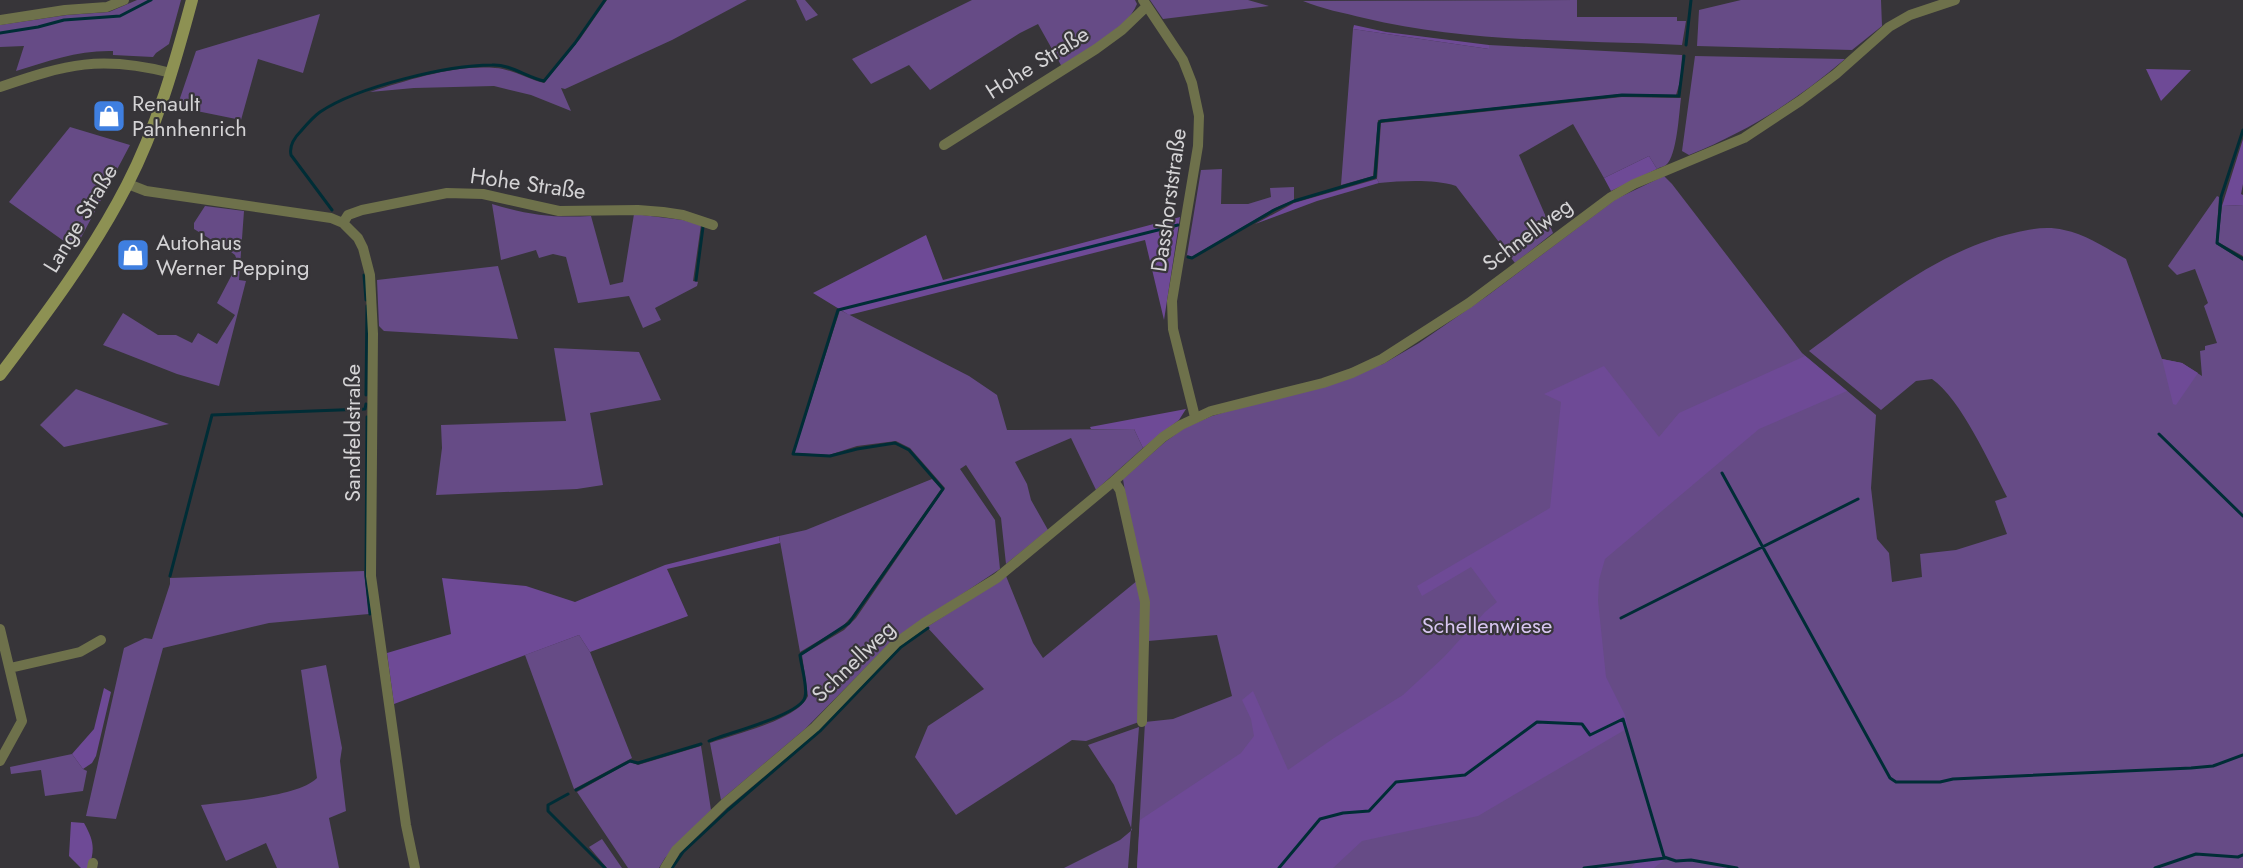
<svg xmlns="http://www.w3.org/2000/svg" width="2243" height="868" viewBox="0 0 2243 868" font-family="Jost,sans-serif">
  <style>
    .green { fill: #664b86 }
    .forest { fill: #6e4a96 }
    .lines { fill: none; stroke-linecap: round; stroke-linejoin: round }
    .stream { stroke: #002d36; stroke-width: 3 }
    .minor { stroke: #6e714b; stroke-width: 10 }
    .secondary { stroke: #8d9153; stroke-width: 12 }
    .labels { text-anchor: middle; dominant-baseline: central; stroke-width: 4.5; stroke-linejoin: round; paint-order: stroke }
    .street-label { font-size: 22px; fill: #d4d3d5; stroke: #373539 }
    .poi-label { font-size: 22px; fill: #d4d3d5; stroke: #373539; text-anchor: start }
    .park-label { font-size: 22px; fill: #d8c6f1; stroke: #373539 }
  </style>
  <rect width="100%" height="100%" fill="#373539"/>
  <path class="green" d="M137,0h44l-12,44 -13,9 -3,4 -40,-2v-4c-34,-1 -65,10 -97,20l8,-25 -24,1v-22l67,-10 42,-3z
    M607,0h140l-75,40 -107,49 -4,-1 10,23 -40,-16 -37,-9 -80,2 -44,4c39,-12 83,-27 125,-24 17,1 32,11 49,15l36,-44z
    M796,0h9l13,15 -12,6z
    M972,0h163l2,4c-11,27 -51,46 -75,63l-24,-43 -18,9 -90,57 -21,-25 -38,19 -19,-25z
    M1150,0h98l21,6 -106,13z
    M1577,0v17h100v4h9l-4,24c-105,-5 -214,-2 -318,-27 -20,-5 -42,-9 -61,-17z
    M1741,0h140l1,26 -30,24 -155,-4 2,-36z
    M320,14l-17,59 -45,-14 -17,61 -64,-13 19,-56z
    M1353,29l136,20v-4l193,10 -1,23 -5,17 -54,-1 -244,26 -5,56 -32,9z
    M1695,56l150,3c-49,42 -97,72 -156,96l-7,-4z
    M1622,97l59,1c-2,15 -4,58 -15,67 -3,2 -6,2 -9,4l-8,-13 -45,22 -31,-54 -54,31 34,78 -38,30 -59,-77c-23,-7 -53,-5 -77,-3l-2,-4 4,-56z
    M70,127l60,18 -55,104 -66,-47z
    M1222,169l-1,35h27l23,-7 -1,-9 24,-1v13l-19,8 -83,49 -5,-2 14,-85z
    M1664,176l8,8 130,169 74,62 -5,73 6,51 12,14 3,29 30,-5 -2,-23 36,-4 51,-16 -12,-33 12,-4c-17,-33 -46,-98 -75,-118l-16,2 -35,29 -72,-59c64,-46 127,-100 205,-118 17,-4 33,-7 50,-3 22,4 43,19 62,29l36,100 20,4 20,13 -2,-25 5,-1v-4l12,-3 -13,-37 4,-3 -13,-34 -18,6 -9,-9 49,-70 2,1 -3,47 27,17v607h-1106l8,-146 28,-3 59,-23 -15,-61 -69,6 -25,-162 42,-37 19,-14 28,-12 171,-52 36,-21 68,-47 129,-97z
    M492,204c37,11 60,14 99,12l19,69 13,-3 11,-68 49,6 18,5 -8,56 5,1 -1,4 -42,22 6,12 -18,8 -14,-32 -51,7 -12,-46 -13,-3 -14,4 -3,-8 -35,10z
    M2243,205v51l-25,-14 4,-36z
    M205,206l39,5 -5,69 7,1 -27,105 -42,-12 -74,-29 20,-32 35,22h18l16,8 6,-10 19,11 18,-29 -18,-12 21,-40 -3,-8 -4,-3 -37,-23v-6z
    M498,266l20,73 -134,-8 -5,-5 -2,-46z
    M840,310l129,66 28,19 10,35 127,-1 9,19 -47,42 -25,-52 -56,24 12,22 4,16 17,30 -42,34 -5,-46 -35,-53 -6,4 35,51 5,49 -107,71 -88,89 -84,71 -11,-57c24,-9 88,-23 98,-47l-6,-41 42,-25 12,-12 89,-130 -35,-40 -14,-7 -39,5 -28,9 -35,-2z
    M554,348l85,4 22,48 -71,13 13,72 -26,4 -141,6 6,-47 -1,-23 125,-4z
    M76,389l87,33 6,2 -105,23 -24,-22z
    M932,479l9,10 -89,127 -10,11 -42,25 -21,-116 27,-6z
    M364,571l5,43 -100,9 -106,25 -47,171 -30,-3 38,-168 21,-10 7,1 18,-55v-6z
    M1006,576l27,67 10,15 95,-78 4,22 -3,120 -53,19 -14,-1 -116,75 -41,-58 13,-31 56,-37 -57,-62z
    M579,635l11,17 42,106 -58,31 -49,-134z
    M326,665l16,83 -2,13 6,50 -17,7 10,50h-62l-11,-25 -40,18 -25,-56c28,-4 97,-8 116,-27l-16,-108z
    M1139,727l-11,141h-64l56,-28 12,-10 -18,-45 -26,-40z
    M701,746l10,64 -46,48 -6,10h-31l-51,-76 53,-30 8,3z
    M72,754l11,15 4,2 -4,20 -38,5 -4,-26 -30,4 -1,-7z
    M602,839l20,29h-15l-18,-21z"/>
  <path class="forest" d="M1354,25l32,7 103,13v4l-136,-20z
    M2146,69l45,1 -30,31z
    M2243,139v45l-2,10 2,1v10l-21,1z
    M1649,156l8,13 -46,22 -7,-13z
    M1377,179l2,4 -62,18 -62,23 39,-21z
    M1180,217l-16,103 -19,-80 -296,75 -36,-22 113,-58 17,45z
    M1805,356l42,35 -88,38 -154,130 -6,21 -1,21 8,76 19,38 3,13 -150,88 -116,25 -29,27h-196l3,-48 101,-67 13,-17 -3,-17 -9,-19 11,-9 35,79 46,-32 69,-43 41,-38 41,-45 12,-10 -26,-35 -49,29 -5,-10 133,-78 11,-106 -17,-8 60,-28 55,71 20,-24z
    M2162,359l20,4 16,10 -22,32 -3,-1z
    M1186,409l-7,11 -36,28 -9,-19h-43l-1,-2z
    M779,536l1,7 -113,26 21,47 -98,36 -11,-17 -185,69 -7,-51 64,-19 -9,-56 84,8 49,16 90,-37z
    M104,688l7,4 -15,64 -4,7 -9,6 -11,-15 22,-25z
    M71,822l13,1c10,18 11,25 5,45h-8l-12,-12z
    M1664,860l-10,8h-23l5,-6z"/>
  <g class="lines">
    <path class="stream" d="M0,33l38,-6 26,-7 56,-4 31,-16
      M1686,45l5,-45
      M2243,130l-22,67 -4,46 26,16
      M332,210l-41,-55c-2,-9 3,-17 10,-24 6,-7 12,-14 19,-19 37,-25 127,-47 172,-47 18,-1 34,12 52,16l31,-38 30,-43
      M1188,257l4,1 82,-48 20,-9 81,-24 4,-54 2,-2 241,-26 57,1 5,-40
      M364,275l2,25
      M696,280l7,-53
      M366,395l1,-89
      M367,417l-1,159 4,38
      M2159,434l84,82
      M1722,473l168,305 6,4h44l13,-3 238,-11 22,-2 30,-11
      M170,576l42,-161 153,-6 1,-5
      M1621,618l237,-119
      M709,741c18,-8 92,-26 96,-44 3,-9 -4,-32 -5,-42l49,-32 94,-134 -34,-39 -14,-7 -38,6 -27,7 -37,-2 45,-144 340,-85
      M576,790l54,-29 8,2 63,-19
      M568,794l-20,11v6l57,57
      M672,868l11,-16 45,-42 93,-80 80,-83 27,-19
      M1279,868l41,-49 23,-6 26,-2 27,-29 69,-7 72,-53 45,2 8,11 33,-16 41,138 12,4 15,-1 46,8
      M1584,868l81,-10
      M2155,868l41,-14 42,3 5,-2"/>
    <path class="minor" d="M1143,0l40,60 9,23 7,33 -1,30 -26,155 1,28 22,88
      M0,20l65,-10 42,-3 17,-7
      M0,87c67,-23 101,-32 171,-14
      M944,145l152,-96 26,-19 25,-24
      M128,184l18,7 185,27 12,5 15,15 5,10 7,27 3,59 -2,242 35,249 9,43
      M343,223l5,-8 14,-5 85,-17 36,1 76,17 79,-1 25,2 20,3 30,10
      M1114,481l6,9 25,112 -3,120
      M0,629l22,92 -22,40
      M10,668l70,-16 21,-12
      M92,868l1,-5
      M665,868l11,-18 48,-46 91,-77 81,-84 28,-20 73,-45 117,-97 49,-44 18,-12 30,-14 112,-28 29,-10 30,-14 87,-56 142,-106 23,-13 110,-46 56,-37 36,-27 53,-47 21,-12 45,-15"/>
    <path class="secondary" d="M0,375c46,-61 92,-122 127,-190 30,-58 48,-122 65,-185"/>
  </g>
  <defs>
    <g id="shop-square" transform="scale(1.725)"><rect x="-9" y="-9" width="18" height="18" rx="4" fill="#3f7fe0" stroke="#373539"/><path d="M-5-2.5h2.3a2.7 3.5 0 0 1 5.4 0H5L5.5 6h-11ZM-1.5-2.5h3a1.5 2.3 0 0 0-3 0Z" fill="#fff"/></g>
  </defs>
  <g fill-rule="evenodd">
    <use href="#shop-square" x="109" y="116"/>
    <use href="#shop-square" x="133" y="255"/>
  </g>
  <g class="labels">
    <g class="street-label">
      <text transform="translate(1037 62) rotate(-32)">Hohe Straße</text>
      <text transform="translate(528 183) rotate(8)">Hohe Straße</text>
      <text transform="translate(1168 200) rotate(-82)">Dasshorststraße</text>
      <text transform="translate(80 218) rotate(-59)">Lange Straße</text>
      <text transform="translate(1527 234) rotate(-37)">Schnellweg</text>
      <text transform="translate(352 433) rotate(-90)">Sandfeldstraße</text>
      <text transform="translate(853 661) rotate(-44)">Schnellweg</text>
    </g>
    <g class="poi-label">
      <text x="132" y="103">Renault<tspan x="132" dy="25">Pahnhenrich</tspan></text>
      <text x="156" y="242">Autohaus<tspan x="156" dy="25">Werner Pepping</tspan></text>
    </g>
    <g class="park-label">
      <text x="1487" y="625">Schellenwiese</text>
    </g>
  </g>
</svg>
